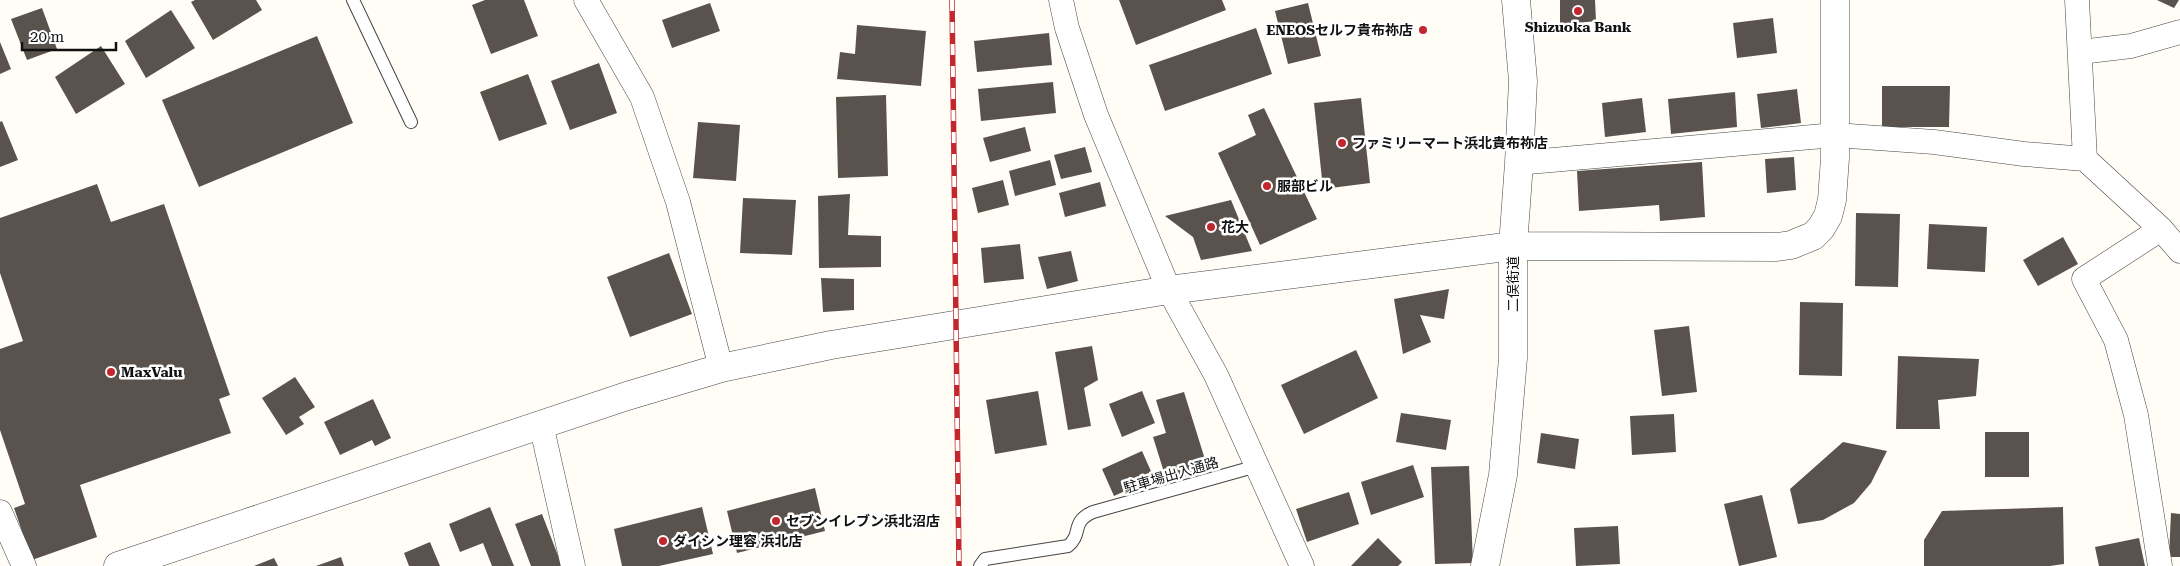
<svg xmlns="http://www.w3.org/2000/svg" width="2180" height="566" viewBox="0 0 2180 566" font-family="'Roboto Serif','Noto Sans JP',serif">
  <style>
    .building { fill: #5a524d }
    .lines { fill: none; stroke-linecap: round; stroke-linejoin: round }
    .service-casing { stroke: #444; stroke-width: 14 }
    .minor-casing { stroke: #444; stroke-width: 25 }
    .tertiary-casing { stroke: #444; stroke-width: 29 }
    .service { stroke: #fff; stroke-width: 12 }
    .minor { stroke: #fff; stroke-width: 24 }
    .tertiary { stroke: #fff; stroke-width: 28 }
    .rail-casing { stroke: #c4262e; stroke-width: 5.5 }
    .rail { stroke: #fff; stroke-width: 4; stroke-dasharray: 11; stroke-linecap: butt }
    .poi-dot { fill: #c4262e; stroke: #fff; stroke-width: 2 }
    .labels { text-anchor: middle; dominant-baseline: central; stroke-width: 5; stroke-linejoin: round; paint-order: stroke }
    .poi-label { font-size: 14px; font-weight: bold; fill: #111; stroke: #fff; text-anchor: start }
    .street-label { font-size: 14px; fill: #111; stroke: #fff }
  </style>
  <rect width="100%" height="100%" fill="#fffdf5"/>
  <path class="building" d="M195,0h61l6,10 -49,30 -22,-38z
    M485,0h39l14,36 -47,18 -19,-49z
    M1119,0h103l4,10 -90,35z
    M1560,0h35l1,21 -36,4z
    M2157,0h22l-5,8z
    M710,3l10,28 -48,17 -10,-28z
    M1308,3l13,53 -33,8 -13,-53z
    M42,8l15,41 -30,11 -16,-41z
    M171,10l24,38 -49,30 -21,-37z
    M1773,18l4,35 -40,5 -4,-35z
    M857,25l69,6 -5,55 -84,-7 3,-27 15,2z
    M1256,28l16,46 -107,37 -16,-46z
    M1049,33l3,32 -75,7 -3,-31z
    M317,36l36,87 -154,64 -37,-87z
    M0,42l11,27 -11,5z
    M101,46l24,38 -49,30 -21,-37z
    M599,63l18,50 -47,17 -19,-49z
    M528,74l19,50 -48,17 -19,-49z
    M1053,82l3,31 -75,8 -3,-32z
    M1882,86h68l-1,41h-67z
    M1797,89l4,34 -40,5 -4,-34z
    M1735,92l2,35 -66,7 -3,-35z
    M886,95l2,81 -50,2 -2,-81z
    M1361,98l9,85 -47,6 -9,-86z
    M1642,98l4,34 -41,5 -3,-34z
    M1264,108l53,111 -57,26 -42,-92 38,-18 -8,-20z
    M2,121l16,39 -18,7v-45z
    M698,122l42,3 -4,56 -43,-3z
    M1025,127l6,24 -41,11 -7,-24z
    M1085,147l7,25 -31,7 -7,-24z
    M1794,157l2,33 -29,3 -2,-34z
    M1050,160l6,25 -41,11 -6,-25z
    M1702,162l3,55 -45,4 -1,-16 -80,6 -2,-40z
    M1003,180l6,25 -31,8 -6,-25z
    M1100,182l6,24 -41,11 -6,-24z
    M97,184l14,38 53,-18 66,191 -11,4 12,34 -151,52 17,52 -65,23 -18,-52 11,-4 -25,-74v-81l23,-8 -23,-68v-55z
    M850,194l-2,41 33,1v31l-62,1 -1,-72z
    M743,198l53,2 -4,55 -52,-2z
    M1231,200l21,51 -51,9 -8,-23 -28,-21z
    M1856,213l44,1 -2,73 -43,-1z
    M1929,224l58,3 -2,45 -58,-3z
    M2063,237l15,27 -40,22 -15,-26z
    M1020,244l4,35 -40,4 -3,-35z
    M1071,251l7,30 -31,8 -9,-32z
    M669,253l23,61 -62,23 -23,-60z
    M821,278l33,1v31l-31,2z
    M1449,289l-5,30 -24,-4 11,27 -28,12 -9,-55z
    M1800,302l43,1 -1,73 -43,-1z
    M1689,326l8,66 -35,4 -8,-66z
    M1092,346l6,34 -14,8 7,38 -23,4 -13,-78z
    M1356,350l22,48 -74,36 -23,-49z
    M1898,356l81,3 -3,37 -38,4 2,29h-44z
    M295,377l20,30 -16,10 5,7 -18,11 -24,-37z
    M1038,391l9,54 -52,9 -9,-54z
    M1142,391l13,32 -33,14 -13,-33z
    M1184,392l24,77 -41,13 -14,-45 13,-4 -10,-33z
    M373,399l18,39 -16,8 -3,-6 -32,15 -16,-33z
    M1401,413l50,7 -5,30 -50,-8z
    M1674,414l2,38 -44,3 -2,-39z
    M1985,432h44v45h-44z
    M1541,433l38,6 -4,30 -38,-6z
    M1843,442l44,9 -16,32 -17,20 -31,17 -25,4 -8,-35z
    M1142,451l12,27 -40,18 -12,-27z
    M1413,465l11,32 -53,18 -10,-33z
    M1469,466l4,97 -38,1 -4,-97z
    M815,488l10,43 -88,22 -10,-42z
    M1349,492l10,32 -52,18 -11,-33z
    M1762,495l15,62 -38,9 -15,-62z
    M490,507l24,59h-22l-9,-23 -23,9 -11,-28z
    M702,507l11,47 -54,12h-37l-8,-37z
    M2063,507l1,57 -14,2h-126v-26l18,-29z
    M2171,513l9,1v43h-11z
    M542,514l20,52h-31l-16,-42z
    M1618,526l2,38 -44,2 -2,-38z
    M1378,538l24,24 -4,4h-47z
    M2139,538l6,28h-46l-4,-19z
    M430,542l10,24h-31l-5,-13z
    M341,557l3,9h-28z
    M274,558l4,8h-24z"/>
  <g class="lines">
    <g class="service-casing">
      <path id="service" d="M353,0l58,122
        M980,566l5,-7 83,-13c15,-12 2,-24 25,-34l164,-46"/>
    </g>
    <g class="minor-casing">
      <path id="minor" d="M586,0l56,97 36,105 43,166
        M1061,0l6,28 29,87 73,175 47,85 86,191
        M2077,0l8,159
        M2080,52l51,-6 49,-14
        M1519,163l316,-28 99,7 90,12 61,5 76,70 19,22
        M541,424l32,142
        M0,512l24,54
        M2160,566l-24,-151 -20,-75 -32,-61 77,-50"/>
    </g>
    <g class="tertiary-casing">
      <path id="tertiary" d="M118,566l509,-170 94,-28 110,-23 338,-55 344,-44 264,1 14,-2 22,-9 8,-8 7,-12 4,-16 3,-42v-158
        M1485,566l18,-91 10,-117v-112l6,-83 4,-82 -7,-81"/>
    </g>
    <use href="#service" class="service"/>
    <use href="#minor" class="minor"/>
    <use href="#tertiary" class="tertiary"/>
    <g class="rail-casing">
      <path id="rail" d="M952,0l7,566"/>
    </g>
    <use href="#rail" class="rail"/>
  </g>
  <g class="poi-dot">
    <circle cx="1578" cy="11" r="5"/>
    <circle cx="1423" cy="30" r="5"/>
    <circle cx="1342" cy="143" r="5"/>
    <circle cx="1267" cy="186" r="5"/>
    <circle cx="1211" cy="227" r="5"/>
    <circle cx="111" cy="372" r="5"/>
    <circle cx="776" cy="521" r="5"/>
    <circle cx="663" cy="541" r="5"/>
  </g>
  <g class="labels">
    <g class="poi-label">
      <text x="1578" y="27" text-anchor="middle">Shizuoka Bank</text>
      <text x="1413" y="30" text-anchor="end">ENEOSセルフ貴布祢店</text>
      <text x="1352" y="143">ファミリーマート浜北貴布祢店</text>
      <text x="1277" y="186">服部ビル</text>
      <text x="1221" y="227">花大</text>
      <text x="121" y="372">MaxValu</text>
      <text x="786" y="521">セブンイレブン浜北沼店</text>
      <text x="673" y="541">ダイシン理容 浜北店</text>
    </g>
    <g class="street-label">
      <text transform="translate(1513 284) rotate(-90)">二俣街道</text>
      <text transform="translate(1171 475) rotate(-16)">駐車場出入通路</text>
    </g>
  </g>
  <path d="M22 42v8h94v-8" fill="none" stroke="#111111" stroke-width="2.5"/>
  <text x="30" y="42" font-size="15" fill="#111111" stroke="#ffffff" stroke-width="4" paint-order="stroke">20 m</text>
</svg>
